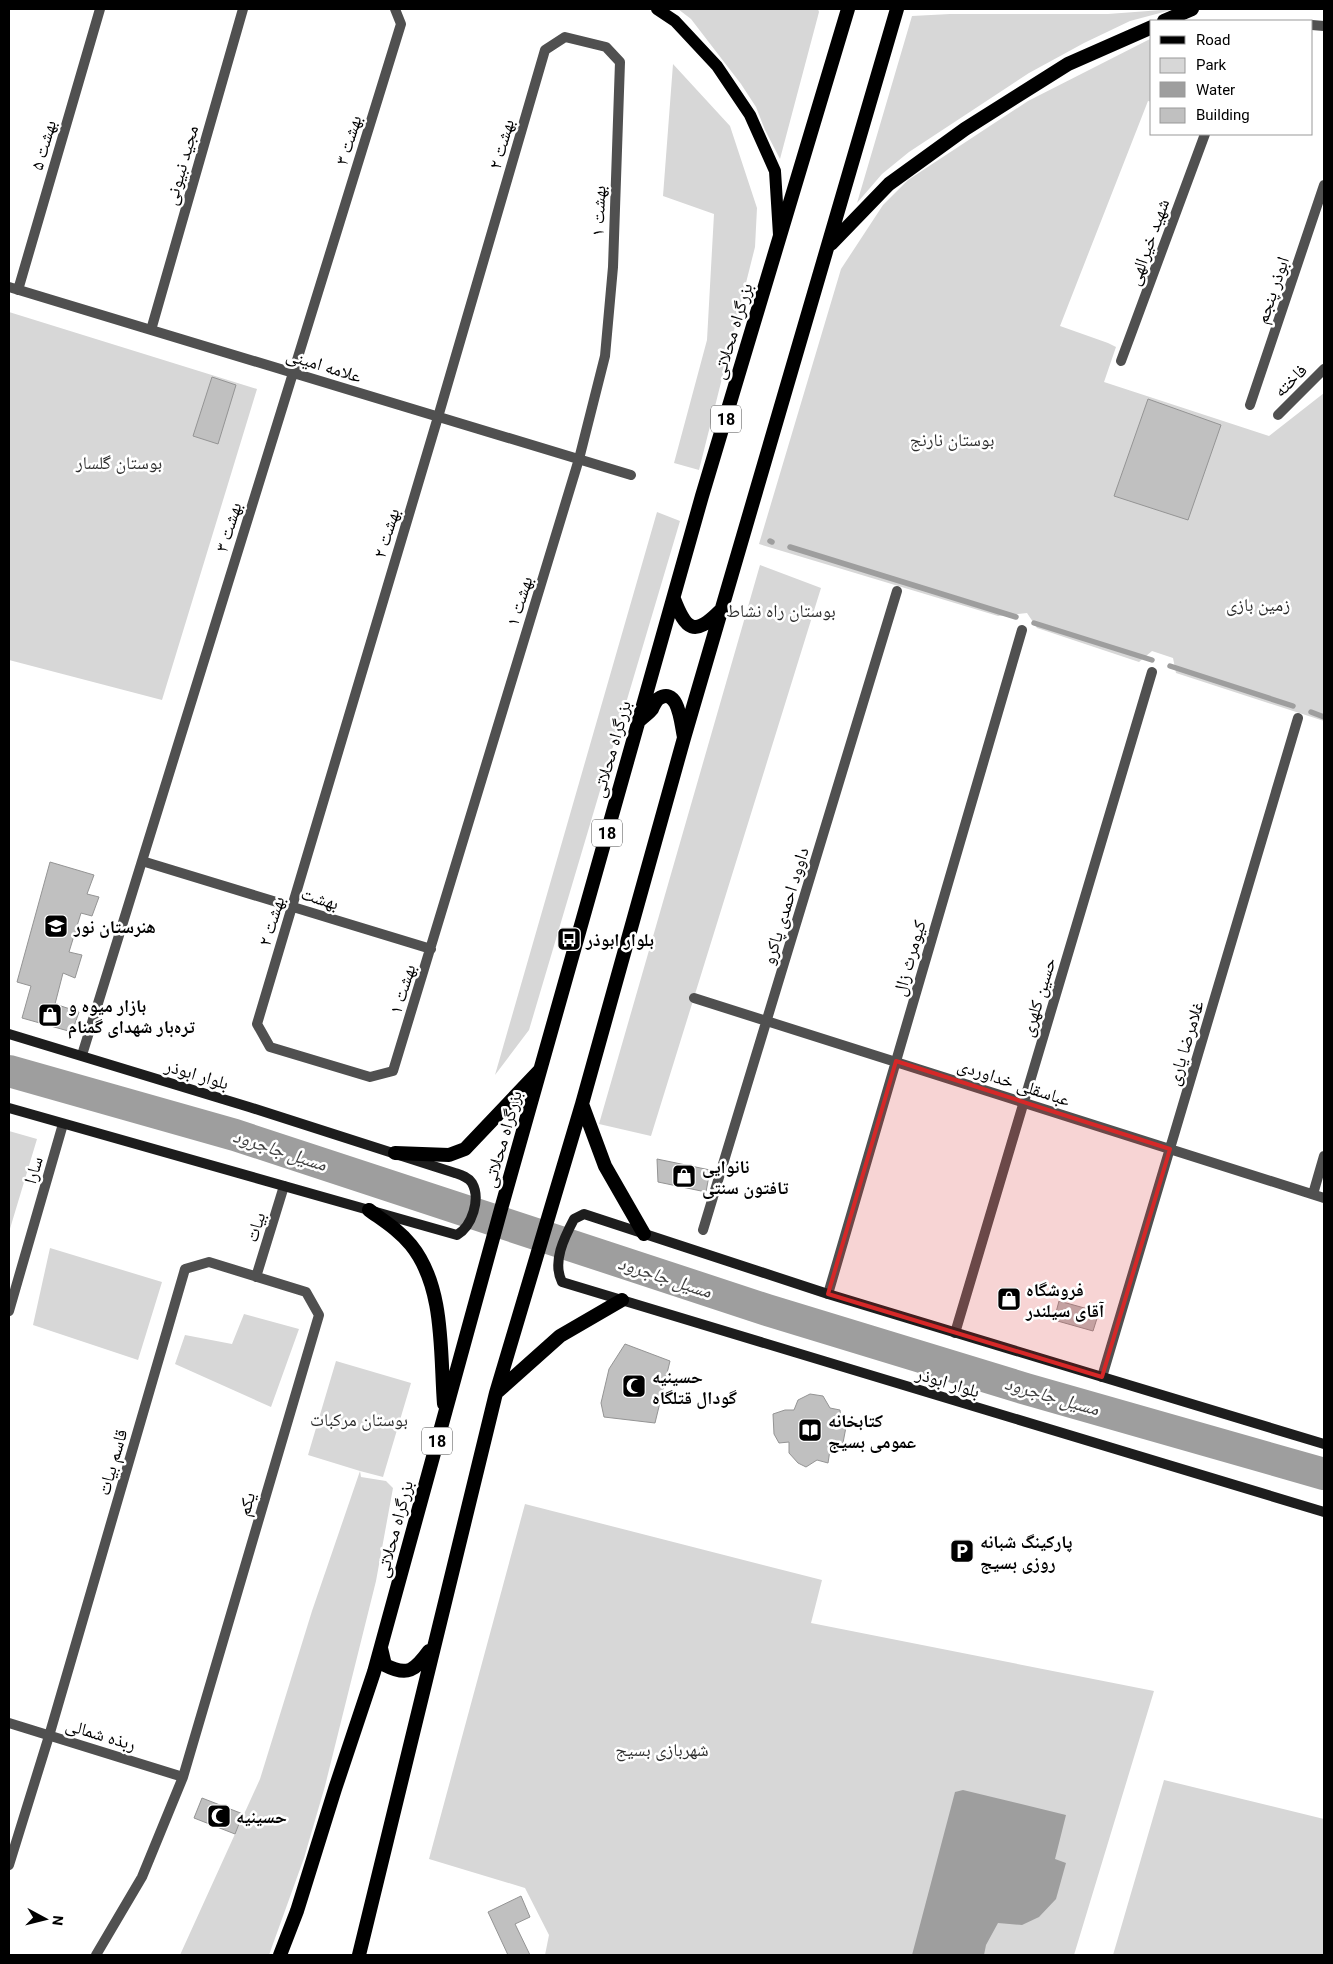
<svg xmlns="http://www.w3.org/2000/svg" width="1333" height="1964" viewBox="0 0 1333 1964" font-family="Roboto,'Noto Naskh Arabic',sans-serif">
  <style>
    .green { fill: #d7d7d7 }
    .water { fill: #9e9e9e }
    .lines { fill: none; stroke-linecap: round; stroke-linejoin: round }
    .stream { stroke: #9e9e9e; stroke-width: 5.5 }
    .river { stroke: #9e9e9e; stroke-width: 32 }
    .building { fill: #c0c0c0; stroke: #949494 }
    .minor { stroke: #505050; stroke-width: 10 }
    .secondary { stroke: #1d1d1d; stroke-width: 10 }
    .primary { stroke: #000; stroke-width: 12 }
    .trunk { stroke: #000; stroke-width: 14 }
    .marked { fill: #d62828; fill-opacity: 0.2; stroke: #d62828; stroke-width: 4; stroke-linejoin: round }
    .labels { text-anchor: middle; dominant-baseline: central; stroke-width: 5; stroke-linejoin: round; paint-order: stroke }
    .shield { fill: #fff; stroke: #4c4c4c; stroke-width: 1 }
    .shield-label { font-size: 16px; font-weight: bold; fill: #000 }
    .street-label { font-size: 18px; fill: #000; stroke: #fff }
    .park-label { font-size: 18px; fill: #2e2e2e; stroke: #fff }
    .poi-label { font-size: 18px; font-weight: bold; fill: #000; stroke: #fff; text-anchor: start }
    .water-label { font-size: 19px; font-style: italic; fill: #3f3f3f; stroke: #fff }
  </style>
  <rect width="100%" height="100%" fill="#fff"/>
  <path class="green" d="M678,9h140l1,3 -39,147 -15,-29 -9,-23 -15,-23 -50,-65z
    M1175,9l-45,12 -46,22 -55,30 -120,79 -27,22 -25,29 55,-187 38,-2h158z
    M1152,38v64l-4,-1 -88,225 48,17 8,4 -12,35 165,54 55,-43v328l-148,-48 -3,-15 -21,-7 -13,11 -102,-34 -10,-15 -29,3 -239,-72 82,-275 42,-64 25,-25 120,-79z
    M673,64l57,62 27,82 -2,39 -56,223 -25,-7 33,-123 7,-126 -51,-18z
    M9,312l248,77 -95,311 -153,-40z
    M657,512l23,9 -151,509 -34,45z
    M760,565l61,23 -170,548 -52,-12z
    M9,1131l28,8 -28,93z
    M50,1248l112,34 -24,78 -105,-35z
    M244,1314l55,15 -28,78 -96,-43 10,-29 47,9z
    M336,1361l75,22 -28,94 -23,-6 1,6 25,4 7,7 -17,93 -51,205 -21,72 -35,97h-89l80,-176 52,-168 48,-140 -52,-16z
    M525,1504l297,76 -11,43 343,68 -80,264h-529l4,-20 -24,-47 -96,-29z
    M1164,1780l160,39v136h-211z"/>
  <path class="water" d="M963,1790l103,25 -11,44 11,4 -10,36 -17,18 -17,8 -24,-2 -12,22 -2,10h-72l43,-163z"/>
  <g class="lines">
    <path class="stream" d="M770,541l2,1
      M790,547l226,70
      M1034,623l118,37
      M1170,666l123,40
      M1311,712l13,5"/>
    <path class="river" d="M9,1071l226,64 532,175 259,79 298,85"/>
  </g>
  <path class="building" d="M212,377l24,8 -18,59 -25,-8z
    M1148,399l73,26 -33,95 -74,-24z
    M50,862l44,13 -7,19 12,3 -7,19 -11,-3 -12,39 13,3 -7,23 -12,-5 -8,31 24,8 -7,20 -50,-14 9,-32 -14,-4z
    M657,1159l53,11 -4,22 -48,-10z
    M1059,1301l40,11 -6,19 -39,-11z
    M625,1344l45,17 -15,62 -51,-6 -3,-14 8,-34z
    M810,1394l13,2 7,12 10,2 1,10 5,7 -4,21 -12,2 -2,13 -11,-3 -11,7 -8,-4 -9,-10v-11l-10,1 -5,-9 -1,-20 12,-4h9l4,-10z
    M202,1798l41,16 -8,20 -41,-16z
    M521,1896l9,21 -15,7 15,31h-22l-20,-43z"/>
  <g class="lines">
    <path class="minor" d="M1312,25l12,1
      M565,37l41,10 14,15 -7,205 -8,89 -26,103 -186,612 -23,6 -100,-30 -13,-23 181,-607 107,-367z
      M9,287l622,188
      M18,290l82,-281
      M151,330l92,-321
      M1121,361l84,-227
      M1250,405l74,-220
      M1278,415l46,-46
      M142,861l289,88
      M694,998l630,200
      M82,1055l319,-1031 -6,-15
      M1313,1194l11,-38
      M703,1230l194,-639
      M256,1277l28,-91
      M828,1294l194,-664
      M9,1311l54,-187
      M955,1333l197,-661
      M1102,1377l196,-659
      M9,1723l174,54
      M9,1865l40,-129 136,-467 24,-7 97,30 13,23 -136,462 -41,100 -46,78"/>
    <path class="secondary" d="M9,1034l240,73 206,66c6,2 13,4 17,10 9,16 0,43 -15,52l-448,-127
      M1324,1444l-496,-150 -244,-80 -10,5c-10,19 -22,43 -12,63l762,230"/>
    <path class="primary" d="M657,9l18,12 42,45 33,49 25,56 4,64"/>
    <path class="trunk" d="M1164,21l28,-12
      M831,244l58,-60 76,-55 103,-65 84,-37
      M674,599c12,31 20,38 46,12
      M640,720c4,-4 9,-7 12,-11 2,-4 3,-7 6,-10 21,-14 23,26 26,38
      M582,1104l23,62 39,68
      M395,1153l54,2 16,-6 74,-78
      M369,1210c15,11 30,20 42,35 34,42 29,108 33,159
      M496,1393l64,-57 62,-36
      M381,1648l4,17c23,12 30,5 44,-14
      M280,1955l17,-44 38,-122 39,-117 127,-463 201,-713 146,-487
      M359,1955l137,-562 86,-289 102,-366 213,-729"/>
  </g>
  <path class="marked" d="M896,1061l274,88 -68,228 -274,-83z"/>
  <defs>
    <g id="school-square" transform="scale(1.25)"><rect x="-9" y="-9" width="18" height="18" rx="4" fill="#000" stroke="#fff"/><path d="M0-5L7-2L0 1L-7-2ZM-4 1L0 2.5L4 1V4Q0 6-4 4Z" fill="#fff"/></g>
    <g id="bus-square" transform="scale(1.25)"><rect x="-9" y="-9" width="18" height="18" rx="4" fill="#000" stroke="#fff"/><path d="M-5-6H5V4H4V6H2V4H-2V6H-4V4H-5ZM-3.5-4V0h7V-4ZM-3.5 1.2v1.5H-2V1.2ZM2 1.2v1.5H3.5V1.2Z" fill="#fff"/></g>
    <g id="shop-square" transform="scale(1.25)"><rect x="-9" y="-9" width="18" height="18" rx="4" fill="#000" stroke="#fff"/><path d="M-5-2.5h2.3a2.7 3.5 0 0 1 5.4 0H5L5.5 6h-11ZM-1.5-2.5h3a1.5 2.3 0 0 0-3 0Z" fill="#fff"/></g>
    <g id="mosque-square" transform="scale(1.25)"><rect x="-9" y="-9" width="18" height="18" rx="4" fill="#000" stroke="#fff"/><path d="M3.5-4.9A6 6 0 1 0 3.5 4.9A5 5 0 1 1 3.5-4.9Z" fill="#fff"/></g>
    <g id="library-square" transform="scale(1.25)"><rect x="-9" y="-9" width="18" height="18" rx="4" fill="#000" stroke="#fff"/><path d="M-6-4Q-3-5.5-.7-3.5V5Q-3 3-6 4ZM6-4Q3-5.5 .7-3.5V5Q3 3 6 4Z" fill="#fff"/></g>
    <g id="parking-square" transform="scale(1.25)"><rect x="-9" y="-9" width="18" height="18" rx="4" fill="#000" stroke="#fff"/><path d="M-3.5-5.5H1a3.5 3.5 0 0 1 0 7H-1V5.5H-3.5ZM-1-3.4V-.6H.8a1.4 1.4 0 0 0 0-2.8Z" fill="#fff"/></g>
  </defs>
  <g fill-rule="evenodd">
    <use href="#school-square" x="56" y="926"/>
    <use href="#bus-square" x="569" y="939"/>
    <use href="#shop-square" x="50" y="1015"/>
    <use href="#shop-square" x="684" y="1176"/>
    <use href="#shop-square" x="1009" y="1299"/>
    <use href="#mosque-square" x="634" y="1386"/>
    <use href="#library-square" x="810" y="1430"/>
    <use href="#parking-square" x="962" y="1551"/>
    <use href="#mosque-square" x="219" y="1816"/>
  </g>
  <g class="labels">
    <g class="shield">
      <rect x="711" y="405.5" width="30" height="27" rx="4"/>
      <rect x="592" y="819.5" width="30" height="27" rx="4"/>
      <rect x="422" y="1427.5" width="30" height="27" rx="4"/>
    </g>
    <g class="shield-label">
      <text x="726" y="419">18</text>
      <text x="607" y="833">18</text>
      <text x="437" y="1441">18</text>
    </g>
    <g class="street-label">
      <text transform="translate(348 140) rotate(-73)">بهشت ۳</text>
      <text transform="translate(501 144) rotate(-74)">بهشت ۲</text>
      <text transform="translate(43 145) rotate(-74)">بهشت ۵</text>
      <text transform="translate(181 165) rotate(-74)">مجید نبیونی</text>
      <text transform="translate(598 211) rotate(-88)">بهشت ۱</text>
      <text transform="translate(1148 242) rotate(-70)">شهید خیرالهی</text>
      <text transform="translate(1272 290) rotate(-71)">ابوذر پنجم</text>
      <text transform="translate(732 331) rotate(-73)">بزرگراه محلاتی</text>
      <text transform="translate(324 365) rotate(17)">علامه امینی</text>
      <text transform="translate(1290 380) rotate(-44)">فاخته</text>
      <text transform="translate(228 527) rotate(-73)">بهشت ۳</text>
      <text transform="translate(386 533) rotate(-73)">بهشت ۲</text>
      <text transform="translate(519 601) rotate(-73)">بهشت ۱</text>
      <text transform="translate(611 749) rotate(-74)">بزرگراه محلاتی</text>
      <text transform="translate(320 898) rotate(17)">بهشت</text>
      <text transform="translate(785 906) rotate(-73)">داوود احمدی پاکرو</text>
      <text transform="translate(271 921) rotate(-73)">بهشت ۲</text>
      <text transform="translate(909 958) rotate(-74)">کیومرث زال</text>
      <text transform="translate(402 989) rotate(-73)">بهشت ۱</text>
      <text transform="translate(1038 997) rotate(-73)">حسین کلهری</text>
      <text transform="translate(1185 1043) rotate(-73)">غلامرضا یاری</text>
      <text transform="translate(197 1074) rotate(17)">بلوار ابوذر</text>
      <text transform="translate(1014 1082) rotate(18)">عباسقلی خداوردی</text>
      <text transform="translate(502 1139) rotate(-74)">بزرگراه محلاتی</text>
      <text transform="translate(33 1170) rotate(-74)">سارا</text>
      <text transform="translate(255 1227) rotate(-73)">بیات</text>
      <text transform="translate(948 1382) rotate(17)">بلوار ابوذر</text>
      <text transform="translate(112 1462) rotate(-74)">قاسم بیات</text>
      <text transform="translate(246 1504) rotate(-74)">یکم</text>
      <text transform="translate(394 1529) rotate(-75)">بزرگراه محلاتی</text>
      <text transform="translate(101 1734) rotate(17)">ربذه شمالی</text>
    </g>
    <g class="park-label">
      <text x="952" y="439">بوستان نارنج</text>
      <text x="119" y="462">بوستان گلسار</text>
      <text x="1258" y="604">زمین بازی</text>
      <text x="781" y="610">بوستان راه نشاط</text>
      <text x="359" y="1419">بوستان مرکبات</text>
      <text x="662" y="1749">شهربازی بسیج</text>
    </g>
    <g class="poi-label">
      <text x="74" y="926">هنرستان نور</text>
      <text x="586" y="939">بلوار ابوذر</text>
      <text x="68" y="1005">بازار میوه و<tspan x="68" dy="21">تره‌بار شهدای گمنام</tspan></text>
      <text x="702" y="1166">نانوایی<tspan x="702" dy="21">تافتون سنتی</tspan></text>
      <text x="1026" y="1289">فروشگاه<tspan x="1026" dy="21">آقای سیلندر</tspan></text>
      <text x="652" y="1376">حسینیه<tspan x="652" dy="21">گودال قتلگاه</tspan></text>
      <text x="828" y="1420">کتابخانه<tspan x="828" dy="21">عمومی بسیج</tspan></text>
      <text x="980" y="1541">پارکینگ شبانه<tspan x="980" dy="21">روزی بسیج</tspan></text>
      <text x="236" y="1816">حسینیه</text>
    </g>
    <g class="water-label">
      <text transform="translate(280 1150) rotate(18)">مسیل جاجرود</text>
      <text transform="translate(665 1277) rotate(18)">مسیل جاجرود</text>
      <text transform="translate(1052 1396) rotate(16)">مسیل جاجرود</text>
    </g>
  </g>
  <rect width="1333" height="1964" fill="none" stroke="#000000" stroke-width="20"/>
  <rect x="1150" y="20" width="162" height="115" fill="#ffffff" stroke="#999999"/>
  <rect x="1160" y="36" width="25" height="8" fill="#000000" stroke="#999999"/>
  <text x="1196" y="45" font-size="15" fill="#000000">Road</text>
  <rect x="1160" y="58" width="25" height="15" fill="#d7d7d7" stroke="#999999"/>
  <text x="1196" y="70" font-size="15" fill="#000000">Park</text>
  <rect x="1160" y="82" width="25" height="15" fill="#9e9e9e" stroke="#999999"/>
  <text x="1196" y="95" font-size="15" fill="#000000">Water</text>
  <rect x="1160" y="108" width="25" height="15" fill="#c0c0c0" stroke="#999999"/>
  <text x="1196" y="120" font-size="15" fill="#000000">Building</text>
  <g transform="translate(45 1919) rotate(97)" stroke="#ffffff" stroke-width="4" paint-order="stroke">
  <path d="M0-4L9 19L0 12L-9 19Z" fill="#000000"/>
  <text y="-8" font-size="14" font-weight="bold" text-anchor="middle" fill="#000000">N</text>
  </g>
</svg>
